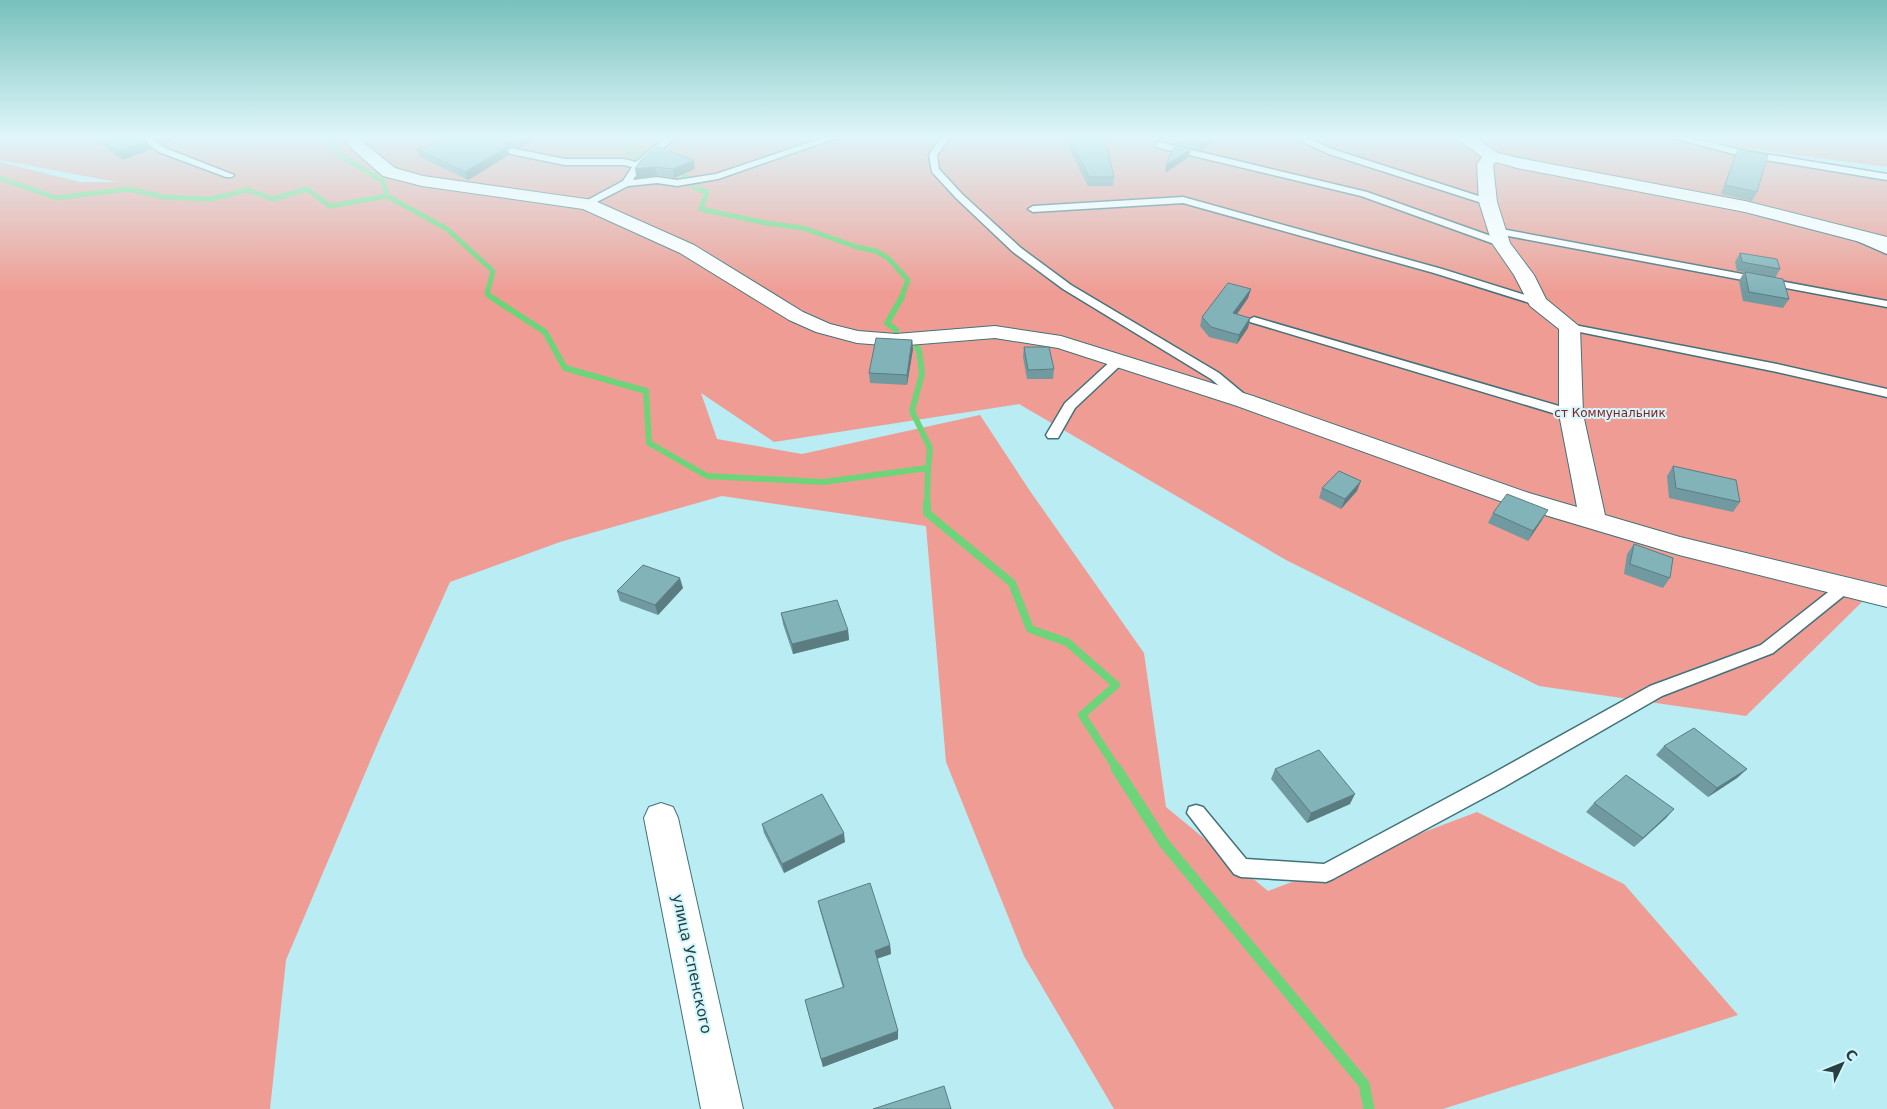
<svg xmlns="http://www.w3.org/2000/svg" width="1887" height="1109" viewBox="0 0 1887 1109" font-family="'DejaVu Sans',sans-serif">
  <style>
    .green { fill: #ef9d94 }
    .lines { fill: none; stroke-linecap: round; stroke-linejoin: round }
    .stream-far3 { stroke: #6dd47a; stroke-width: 5 }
    .stream-far2 { stroke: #6dd47a; stroke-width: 6 }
    .stream-far1 { stroke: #6dd47a; stroke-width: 8 }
    .stream { stroke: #6dd47a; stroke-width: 11 }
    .service-casing { stroke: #437279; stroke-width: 3 }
    .minor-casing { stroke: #437279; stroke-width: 2 }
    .service { fill: #fff; fill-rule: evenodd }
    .minor { fill: #fff; fill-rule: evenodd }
    .wall { fill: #709a9f }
    .shaded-wall { fill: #5b7d82 }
    .building { fill: #82b3b9; stroke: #5b7d82 }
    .labels { text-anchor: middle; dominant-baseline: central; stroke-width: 4; stroke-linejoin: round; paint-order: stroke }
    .park-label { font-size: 12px; fill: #8d191a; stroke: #cff7fd }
    .near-street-label { font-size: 15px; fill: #2a3f42; stroke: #cff7fd }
  </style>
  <rect width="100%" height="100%" fill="#b9ecf3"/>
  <path class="green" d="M0,136h1656l231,44v426l-23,-6 -118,116 -207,-30 -253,-126 -267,-156 -245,38 -73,-49 16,46 85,15 178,-39 50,76 114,162 22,154 102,84 209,-79 147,72 114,131 -295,94h-329l-90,-153 -78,-194 -20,-236 -204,-30 -162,46 -110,40 -70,156 -94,222 -16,149h-270v-947l80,20h37l-117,-22z
    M1693,136h194v31l-145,-19z"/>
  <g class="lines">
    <path class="stream-far3" d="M325,136l13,18 45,27 4,15
      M629,136l-3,11 4,6 7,3
      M670,172l16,5
      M0,178l56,20 73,-9 34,8 48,2 36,-9 26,9 34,-10 23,17 57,-10 60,33 46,42 -6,23 6,4
      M694,187l13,5 -6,17 65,14 37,5 54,19 19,4 12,7 20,22 -7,18"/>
    <path class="stream-far2" d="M491,297l54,35 20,36 81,23 3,52 58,33 116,6 105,-14 -1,36
      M896,330l-9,-7 15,-26
      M917,348l2,2 3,24 -10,37 18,37 -2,20"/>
    <path class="stream-far1" d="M927,503v10l85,70 18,46 37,13 49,43 -34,30 35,54"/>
    <path class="stream" d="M1116,768l48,75 200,241 5,25"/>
    <g class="service-casing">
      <path id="service" d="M137,136h10l18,12 69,27 -2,2h-6l-67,-25z
        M667,136h10l-36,31 -8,13 24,-3 20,3 39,-6 112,-38h14l-124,43 -41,7 -20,-3 -29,3 -41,21 -5,-3 2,-2 39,-21 9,-14 -8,-2h-59l-54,-11 -4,-3 4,-3 54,11h59l12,3z
        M942,136h9l-14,19 2,14 23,25 59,54 50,37 148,88 30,25 2,3 -2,3h-8l-30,-25 -148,-90 -50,-37 -57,-54 -24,-26 -3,-17z
        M1290,136h12l33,14 156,50 2,2 -5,3 -3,-1 -156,-50z
        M1666,136h17l58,14 146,24v6l-146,-24z
        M1159,142l208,50 138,49 1,2 -5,3 -4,-1 -136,-49 -205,-49v-4z
        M1183,197l259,72 99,31 2,2 -2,2h-8l-99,-31 -251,-70 -150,9 -5,-3 5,-3z
        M1496,228l391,73v6l-395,-74v-4z
        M1859,235l28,12v7l-32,-14 -1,-2z
        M1254,317l322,94 1,3 -6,4 -5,-1 -316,-95 -2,-2z
        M1569,324l208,40 110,25v8l-110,-25 -212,-43 -2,-2 2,-2z
        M1118,357l6,4 -2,3 -47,44 -17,30h-10l-2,-3 19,-32 49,-45z
        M1846,580l5,2 3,4 -3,4 -78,63 -111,43 -158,91 -171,92 -7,3 -85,-5 -7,-3 -47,-61 2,-6 7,-2 7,2 43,52 78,5 166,-89 160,-89 111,-41 80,-63z"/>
    </g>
    <g class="minor-casing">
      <path id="minor" d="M343,136h16l5,7 31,25 28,8 170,24 101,45 109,67 27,12 28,7 38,3 99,-8 66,10 192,60 276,97 48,14 -18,-93v-85l-29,-23 -16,-31 -22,-32 -13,-41 -2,-38 5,-7 -28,-21h19l25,17 21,5 226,43 142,36v12l-142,-37 -228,-44 -21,-6 -3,3 4,37 13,41 24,32 12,24 34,28 3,87 22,101 75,22 207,50v20l-208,-52 -168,-50 -274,-99 -179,-58 -63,-10 -99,8 -39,-3 -41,-11 -27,-12 -109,-67 -97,-44 -161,-23 -39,-10 -31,-27z
        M661,803l12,4 5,11 65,291h-42l-57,-291 5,-11z"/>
    </g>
    <use href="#service" class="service"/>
    <use href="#minor" class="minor"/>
  </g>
  <path class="wall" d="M89,136h52l6,4 4,9 -28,11z
    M151,136h26v1l-15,7z
    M428,136h102l1,6 -10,6 -11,-2 -3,3 2,6 -41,25 -48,-23 -3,-8 20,-7z
    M1215,136l-1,5 -14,9 -22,-5 1,-8z
    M1070,140l44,37 -1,9h-25l-19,-38z
    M1738,149l19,43 -5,9 -31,-7 13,-37z
    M641,160l54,9 -21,9 -17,-3 -20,3 -2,-9z
    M1740,253l40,16 -5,9 14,21 -6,9 -40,-7 -4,-20 5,-9 -7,-1 -2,-9z
    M1251,289l-3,9 -11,16 13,4 -2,10 -11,16 -28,-7 -9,-11 2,-9z
    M912,340l1,9 -6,36 -37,-2 -1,-10z
    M1024,347l30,22 -1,10h-26l-4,-22z
    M1673,466l67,36 -7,10 -64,-14 -2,-22z
    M1322,488l35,3 -16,18 -22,-11z
    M1493,513l49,7 -14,21 -40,-18z
    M1634,544l36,34 -7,10 -39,-14 3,-20z
    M683,588l-25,27 -38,-14 -3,-10z
    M781,613l67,17 1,10 -56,14 -10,-30z
    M1664,746l83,23 -10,9 -29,19 -52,-42z
    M1275,769l75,35 -43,19 -36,-44z
    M1594,803l80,6 -8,9 -32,29 -48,-35z
    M762,824l83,18 -61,31 -20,-40z
    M818,901l72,44 1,9 -14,5 21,72v8l-75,28 -16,-59 36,-20 -23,-78z"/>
  <path class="shaded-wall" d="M158,136h19v1l-15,7z
    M525,136h5l1,6 -10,6 -2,-8z
    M1210,136h5l-1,5 -14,9 1,-8z
    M507,138l3,8 -3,3 2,6 -41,25 -3,-8z
    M147,140l4,9 -28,11 -4,-8z
    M1191,149l-2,8 -24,16 1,-8z
    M694,160l1,9 -21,9 -1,-9z
    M655,167l2,8 -20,3 -2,-9z
    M1251,289l-3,9 -17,25 2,-10z
    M1250,318l-2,10 -11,16 2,-9z
    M912,340l1,9 -6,36v-10z
    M1361,481l-4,10 -16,18 4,-10z
    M1548,510l-6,10 -14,21 5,-10z
    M680,578l3,10 -25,27 -3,-10z
    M848,630l1,10 -56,14 -1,-10z
    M1747,769l-10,9 -29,19 9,-9z
    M1355,794l-5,10 -43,19 4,-10z
    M1674,809l-8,9 -32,29 9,-9z
    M844,833l1,9 -61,31 -2,-9z
    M890,945l1,9 -16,5v-8z
    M898,1031v8l-75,28 -2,-8z"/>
  <path class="building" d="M96,136h45l6,4 -28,12z
    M438,136h87l-6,4 -12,-2 -4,5 4,4 -42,25 -48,-23 27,-9z
    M1180,136h30l-9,6z
    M1105,138l9,39h-25l-19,-37z
    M1175,145l16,4 -25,16z
    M657,146l37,14 -21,9 -18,-2 -20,2 6,-9z
    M1738,149l30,6 -11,37 -32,-7z
    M1740,253l37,6 3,10 -38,-7z
    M1745,272l38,7 6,20 -40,-7z
    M1228,283l23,6 -18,24 17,5 -11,17 -28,-8 -9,-10z
    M876,338l36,2 -5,35 -38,-2z
    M1024,347h25l5,22 -26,1z
    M1673,466l63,14 4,22 -64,-14z
    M1339,471l22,10 -16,18 -23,-11z
    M1507,494l41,16 -15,21 -40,-18z
    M1634,544l39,14 -3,20 -40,-14z
    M643,565l37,13 -25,27 -38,-14z
    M837,600l11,30 -56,14 -11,-31z
    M1694,728l53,41 -30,19 -53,-42z
    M1319,750l36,44 -44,19 -36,-44z
    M1626,775l48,34 -31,29 -49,-35z
    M822,794l22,39 -62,31 -20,-40z
    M870,883l20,62 -15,6 23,80 -77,28 -16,-59 39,-13 -26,-86z
    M944,1086l7,23h-78z"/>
  <linearGradient id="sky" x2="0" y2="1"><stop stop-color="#77c1bc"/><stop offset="0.47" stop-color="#e0f6fa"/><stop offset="1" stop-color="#e0f6fa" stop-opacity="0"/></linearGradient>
  <rect width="1887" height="292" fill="url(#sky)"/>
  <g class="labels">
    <g class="park-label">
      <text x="1610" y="413">ст Коммунальник</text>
    </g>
    <g class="near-street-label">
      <text transform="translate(692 964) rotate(78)">улица Успенского</text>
    </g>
  </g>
  <g transform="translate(1842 1064) rotate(47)" stroke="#cff7fd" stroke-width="4" paint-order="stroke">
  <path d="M0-4L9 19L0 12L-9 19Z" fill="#2a3f42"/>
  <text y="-8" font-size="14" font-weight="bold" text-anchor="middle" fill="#2a3f42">С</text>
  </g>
</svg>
